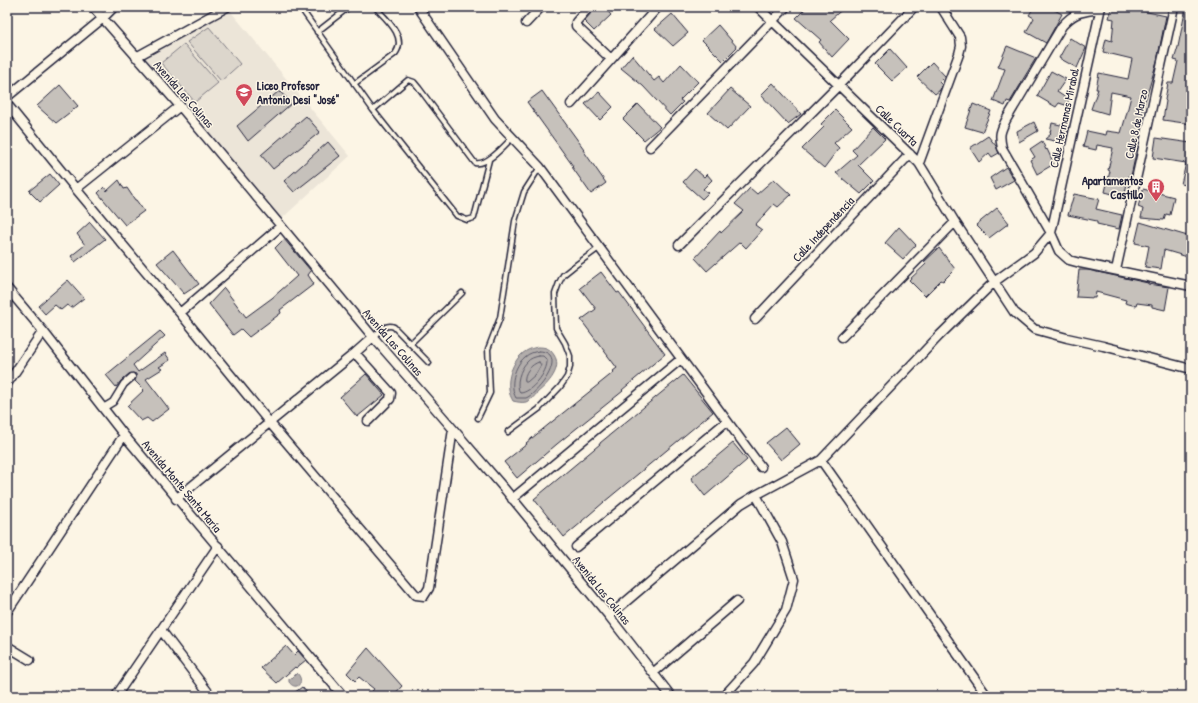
<svg xmlns="http://www.w3.org/2000/svg" width="1198" height="703" viewBox="0 0 1198 703" font-family="'Patrick Hand',sans-serif">
  <style>
    .built { fill: #ece5d8 }
    .pitch { fill: #dcd6cc; stroke: #7f7c84 }
    .water { fill: #b2adab; stroke: #78757e }
    .lines { fill: none; stroke-linecap: round; stroke-linejoin: round }
    .shore { stroke: #5c5a68; stroke-width: 1 }
    .building { fill: #c6c1bb; stroke: #22223b }
    .service-casing { stroke: #22223b; stroke-width: 7 }
    .pedestrian-casing { stroke: #22223b; stroke-width: 9 }
    .minor-casing { stroke: #22223b; stroke-width: 11 }
    .service { stroke: #fcf5e5; stroke-width: 4 }
    .pedestrian { stroke: #fcf5e5; stroke-width: 6 }
    .minor { stroke: #fcf5e5; stroke-width: 8 }
    .labels { text-anchor: middle; dominant-baseline: central; stroke-width: 3; stroke-linejoin: round; paint-order: stroke }
    .poi-label { font-size: 12px; font-weight: bold; fill: #22223b; stroke: #fcf5e5; text-anchor: start }
    .street-label { font-size: 12px; fill: #22223b; stroke: #fcf5e5 }
  </style>
  <rect width="100%" height="100%" fill="#fcf5e5"/>
  <filter id="ink" filterUnits="userSpaceOnUse"><feTurbulence type="fractalNoise" baseFrequency=".025" numOctaves="2"/><feDisplacementMap in="SourceGraphic" scale="8" xChannelSelector="R" yChannelSelector="G"/><feConvolveMatrix kernelMatrix="1 2 1 2 8 2 1 2 1" color-interpolation-filters="sRGB"/></filter>
  <g filter="url(#ink)">
    <path class="built" d="M227,7l123,149 -72,66 -142,-165z"/>
    <path class="pitch" d="M209,27l31,37 -19,17 -34,-39z
      M184,44l34,39 -23,19 -34,-39z"/>
    <path class="water" d="M538,347c7,0 12,1 16,8 9,13 -6,29 -16,37 -3,4 -7,8 -12,10 -4,1 -9,0 -13,-1 -2,-4 -4,-7 -4,-12 -2,-11 4,-27 12,-34 5,-5 11,-7 17,-8z
      M297,673c9,9 -1,19 -8,9v-3l3,-1z"/>
    <g class="lines">
      <path class="shore" d="M539,351c4,0 8,1 11,4 9,12 -14,39 -24,43 -3,0 -7,0 -10,0 -7,-12 -2,-32 9,-41 4,-4 9,-5 14,-6z
        M539,356h4l4,4c1,12 -16,33 -27,33 -5,-9 0,-24 7,-31 3,-4 8,-5 12,-6z
        M539,362l2,3 -5,9 -9,8h-2c-2,-8 6,-18 14,-20z"/>
    </g>
    <path class="building" d="M594,7h10l7,8 -17,16 -10,-10 9,-10z
      M807,7h38l-15,13 19,19 -17,18 -13,-15 2,-2 -25,-22z
      M1034,7h15l13,7 -16,29 -20,-11 8,-14 -5,-3z
      M1112,7h12l42,9 -9,45 -13,44 -3,15 2,1 -12,55 -2,-1 -5,22 -19,-5 5,-21 -2,-1 5,-22 -16,-3 -1,5 -13,-3 4,-16 19,4 1,-4 14,2 5,-17 5,-20 -20,-4 -3,22 -17,-5 7,-20h-2l3,-16 29,6 4,-20 -29,-7 3,-13 6,2 2,-22 -5,-1z
      M1186,7h5v117l-28,-4 3,-19 -1,-1 3,-17h5l5,-22 -4,-1 4,-13z
      M672,14l16,19 -15,13 -18,-17z
      M718,25l19,22 -14,14 -21,-21z
      M1070,38l16,10 -9,20 -18,-10z
      M1007,46l29,12 -14,23v1l-12,20 -3,-1 -2,5 -12,-5 12,-32 -7,-2z
      M890,49l17,19 -15,13 -17,-17z
      M632,55l22,26 5,-4 5,6 17,-19 17,18 -18,18 3,2 -13,13 -27,-29 -22,-18z
      M932,62l13,14 -6,6 3,3 -2,5 -5,4 -18,-17z
      M1051,71l15,8 -9,13 12,8 -4,5 -6,-2 -3,4 -19,-11z
      M773,83l28,31 -13,10 -27,-29z
      M60,85l18,21 -22,17 -19,-17z
      M730,89l20,17 -23,24 -19,-17z
      M279,91l13,12 -44,38 -11,-15z
      M542,91l42,58 -1,1 23,33 -15,11 -19,-27 1,-1 -46,-64z
      M599,92l14,15 -13,13 -15,-16z
      M638,104l22,23 -16,13 -21,-21z
      M973,104l18,7 -9,21 -17,-5z
      M835,110l17,17 -18,16 5,5 -15,20 -22,-19 22,-22 -3,-3z
      M306,116l14,16 -47,37 -12,-14z
      M1034,122l4,9 -19,11 -2,-11z
      M1052,123l17,4 -4,16 -20,-4 6,-5 -1,-1z
      M873,127l12,12 -27,26 16,16 -13,13 -25,-21 21,-18 -5,-5z
      M988,136l8,10 3,7 -7,4 -3,-4 -10,9 -9,-14z
      M1156,138l35,5v43l-10,-2 5,-21 -33,-5z
      M1042,141l4,9 1,-1 7,15 -17,10 -7,-14 5,-3 -5,-8z
      M328,142l12,14 -46,36 -10,-11z
      M1006,167l8,13 -18,10 -6,-12z
      M695,169l9,8 3,-3 5,6 -9,9 5,4 -6,6 -19,-17z
      M50,174l9,11 -19,17 -11,-11z
      M774,179l17,16 -13,12 -4,-3 -19,21 7,5 -16,18 -6,-6 -33,29 -12,-13 25,-27 1,2 23,-22 -9,-7 15,-16 7,6z
      M119,180l5,9 3,-1 8,12h1l8,11 -19,14 -27,-32 6,-6 3,4z
      M1143,189l31,8 -4,18 -4,-1 -2,6 -23,-2 2,-9 -5,-2z
      M1074,194l25,5 -3,10 26,6 -3,14 -22,-5v-3l-29,-6z
      M997,208l12,15 -20,15 -13,-13z
      M90,222l15,17 -30,23 -4,-6 14,-11 -8,-11z
      M1140,222l51,15v21l-27,-8 -3,19 -16,-2 4,-21 -14,-3z
      M899,227l17,18 -13,14 -18,-16z
      M284,239l27,32 -3,4 6,9 -34,26 1,3 -32,24 -8,-8 -8,6 -24,-31 15,-16 22,29 26,-19 25,-22 -22,-28z
      M939,248l16,21 -12,12 -2,-1 -16,16 -16,-16 17,-16 -2,-2z
      M173,250l26,34 -15,10 -27,-31z
      M1079,270h9l60,13v1l21,3 -4,23 -13,-3v-2l-15,-2 -1,3 -11,-3 1,-3 -30,-8 -1,6 -19,-1z
      M601,272l16,21 2,-1 46,62 -43,36 1,1 -66,53 -40,34 -13,-16 23,-18 -1,-1 22,-18 66,-53 -1,-1 4,-3 -36,-48 15,-11 -16,-21z
      M68,280l16,18 -13,10 -4,-3 -6,5 -6,-5 -10,9 -7,-8z
      M160,331l5,5 -32,29 5,7 27,-19 5,7 -11,7 3,2 -16,10 23,30 -17,13 -5,-4 -6,3 -14,-15 17,-16 -9,-9 1,-3v-4l-3,-1 -4,1 -8,7 -5,6 -10,-12z
      M366,374l18,21 -27,22 -17,-20z
      M683,375l30,37 -109,90 -22,19v1l-18,15 -30,-38 66,-55v-1z
      M786,427l14,17 -19,16 -15,-17z
      M733,443l14,17 -42,36 -14,-18z
      M286,646l8,9 4,-4 8,9 -10,8 -1,-1 -18,16 -16,-15z
      M368,648l34,38 -9,10h-25l6,-7 -15,-12 -4,4 -8,-8z
      M302,687l8,9h-20z"/>
    <g class="lines">
      <g class="service-casing">
        <path id="service" d="M300,7l73,103 84,106 10,4 7,-2 15,-58
          M317,32l32,-25
          M354,84l41,-30c13,-17 -9,-35 -20,-47
          M373,110l35,-30 6,2 5,6 56,75c12,3 29,-17 37,-25
          M373,337c6,-5 13,-14 21,-10l35,36
          M410,344l52,-51
          M478,418l12,-25 -2,-44 12,-31 15,-97 9,-29 16,-25
          M508,432l31,-23 21,-22 7,-10 3,-10v-11l-5,-13 -9,-15 -1,-34 4,-11 4,-8 10,-8 26,-19"/>
      </g>
      <g class="pedestrian-casing">
        <path id="pedestrian" d="M103,408l10,-6 11,-18 8,-7"/>
      </g>
      <g class="minor-casing">
        <path id="minor" d="M93,7l87,99 101,120 92,111 68,78 62,72 106,129 62,80
          M418,7l77,112 45,48 221,300
          M589,7l-13,15v4l35,33
          M758,7l161,156 36,59 59,90 20,17 33,9 36,8 88,23
          M1100,9c-18,3 -25,2 -38,17l-56,94c-6,12 -7,15 -4,28l49,85 8,18 10,9 11,3 111,23
          M526,23l15,-16
          M136,57l91,-50
          M7,97l95,-78 12,-12
          M7,104l69,85 104,124 90,110 146,172 8,1 5,-8 24,-159
          M571,104l87,-97
          M650,147l136,-140
          M919,163l40,-109 2,-8 -1,-9 -19,-30
          M76,189l104,-83
          M679,245l159,-159 76,-79
          M1116,270l58,-263
          M7,288l36,43 81,104 219,261
          M180,313l101,-87
          M755,319l155,-165
          M842,337l113,-115
          M355,353l36,40 -1,6 -22,22
          M7,384l36,-53
          M821,460l166,236
          M176,499l179,-146 18,-16
          M512,499l169,-140
          M576,547l151,-126
          M7,612l117,-177
          M609,616l132,-112 15,-9 65,-35 118,-124 55,-54 40,-29 17,-20 50,-226
          M161,630l50,66
          M7,646l23,14
          M653,673l84,-72
          M116,696l102,-150
          M724,696l30,-33 32,-53 8,-31 -12,-37 -26,-47"/>
      </g>
      <use href="#service" class="service"/>
      <use href="#pedestrian" class="pedestrian"/>
      <use href="#minor" class="minor"/>
    </g>
  </g>
  <defs>
    <g id="school-pin" transform="scale(0.9)"><path d="M0 17L-7.5 6A9.5 9.5 0 1 1 7.5 6Z" fill="#d1495b" stroke="#fcf5e5"/><path d="M0-5L7-2L0 1L-7-2ZM-4 1L0 2.5L4 1V4Q0 6-4 4Z" fill="#fff"/></g>
    <g id="building-pin" transform="scale(0.9)"><path d="M0 17L-7.5 6A9.5 9.5 0 1 1 7.5 6Z" fill="#d1495b" stroke="#fcf5e5"/><path d="M-4-6H4V6H1V3H-1V6H-4ZM-2.5-4.3h1.7v1.8h-1.7ZM.8-4.3h1.7v1.8H.8ZM-2.5-1h1.7V.8h-1.7ZM.8-1h1.7V.8H.8Z" fill="#fff"/></g>
  </defs>
  <g fill-rule="evenodd">
    <use href="#school-pin" x="244" y="92"/>
    <use href="#building-pin" x="1156" y="187"/>
  </g>
  <g class="labels">
    <g class="poi-label">
      <text x="257" y="85">Liceo Profesor<tspan x="257" dy="14">Antonio Desi "José"</tspan></text>
      <text x="1143" y="180" text-anchor="end">Apartamentos<tspan x="1143" dy="14">Castillo</tspan></text>
    </g>
    <g class="street-label">
      <text transform="translate(184 94) rotate(49)">Avenida Las Colinas</text>
      <text transform="translate(1064 118) rotate(-78)">Calle Hermanas Mirabal</text>
      <text transform="translate(1136 124) rotate(-78)">Calle 8 de Marzo</text>
      <text transform="translate(897 125) rotate(44)">Calle Cuarta</text>
      <text transform="translate(823 229) rotate(-47)">Calle Independencia</text>
      <text transform="translate(393 342) rotate(49)">Avenida Las Colinas</text>
      <text transform="translate(182 486) rotate(50)">Avenida Monte Santa María</text>
      <text transform="translate(602 590) rotate(51)">Avenida Las Colinas</text>
    </g>
  </g>
  <rect width="1198" height="703" fill="none" stroke="#fcf5e5" stroke-width="24"/>
  <rect x="12" y="12" width="1174" height="679" fill="none" stroke="#22223b" stroke-width="1.5" filter="url(#ink)"/>
</svg>
